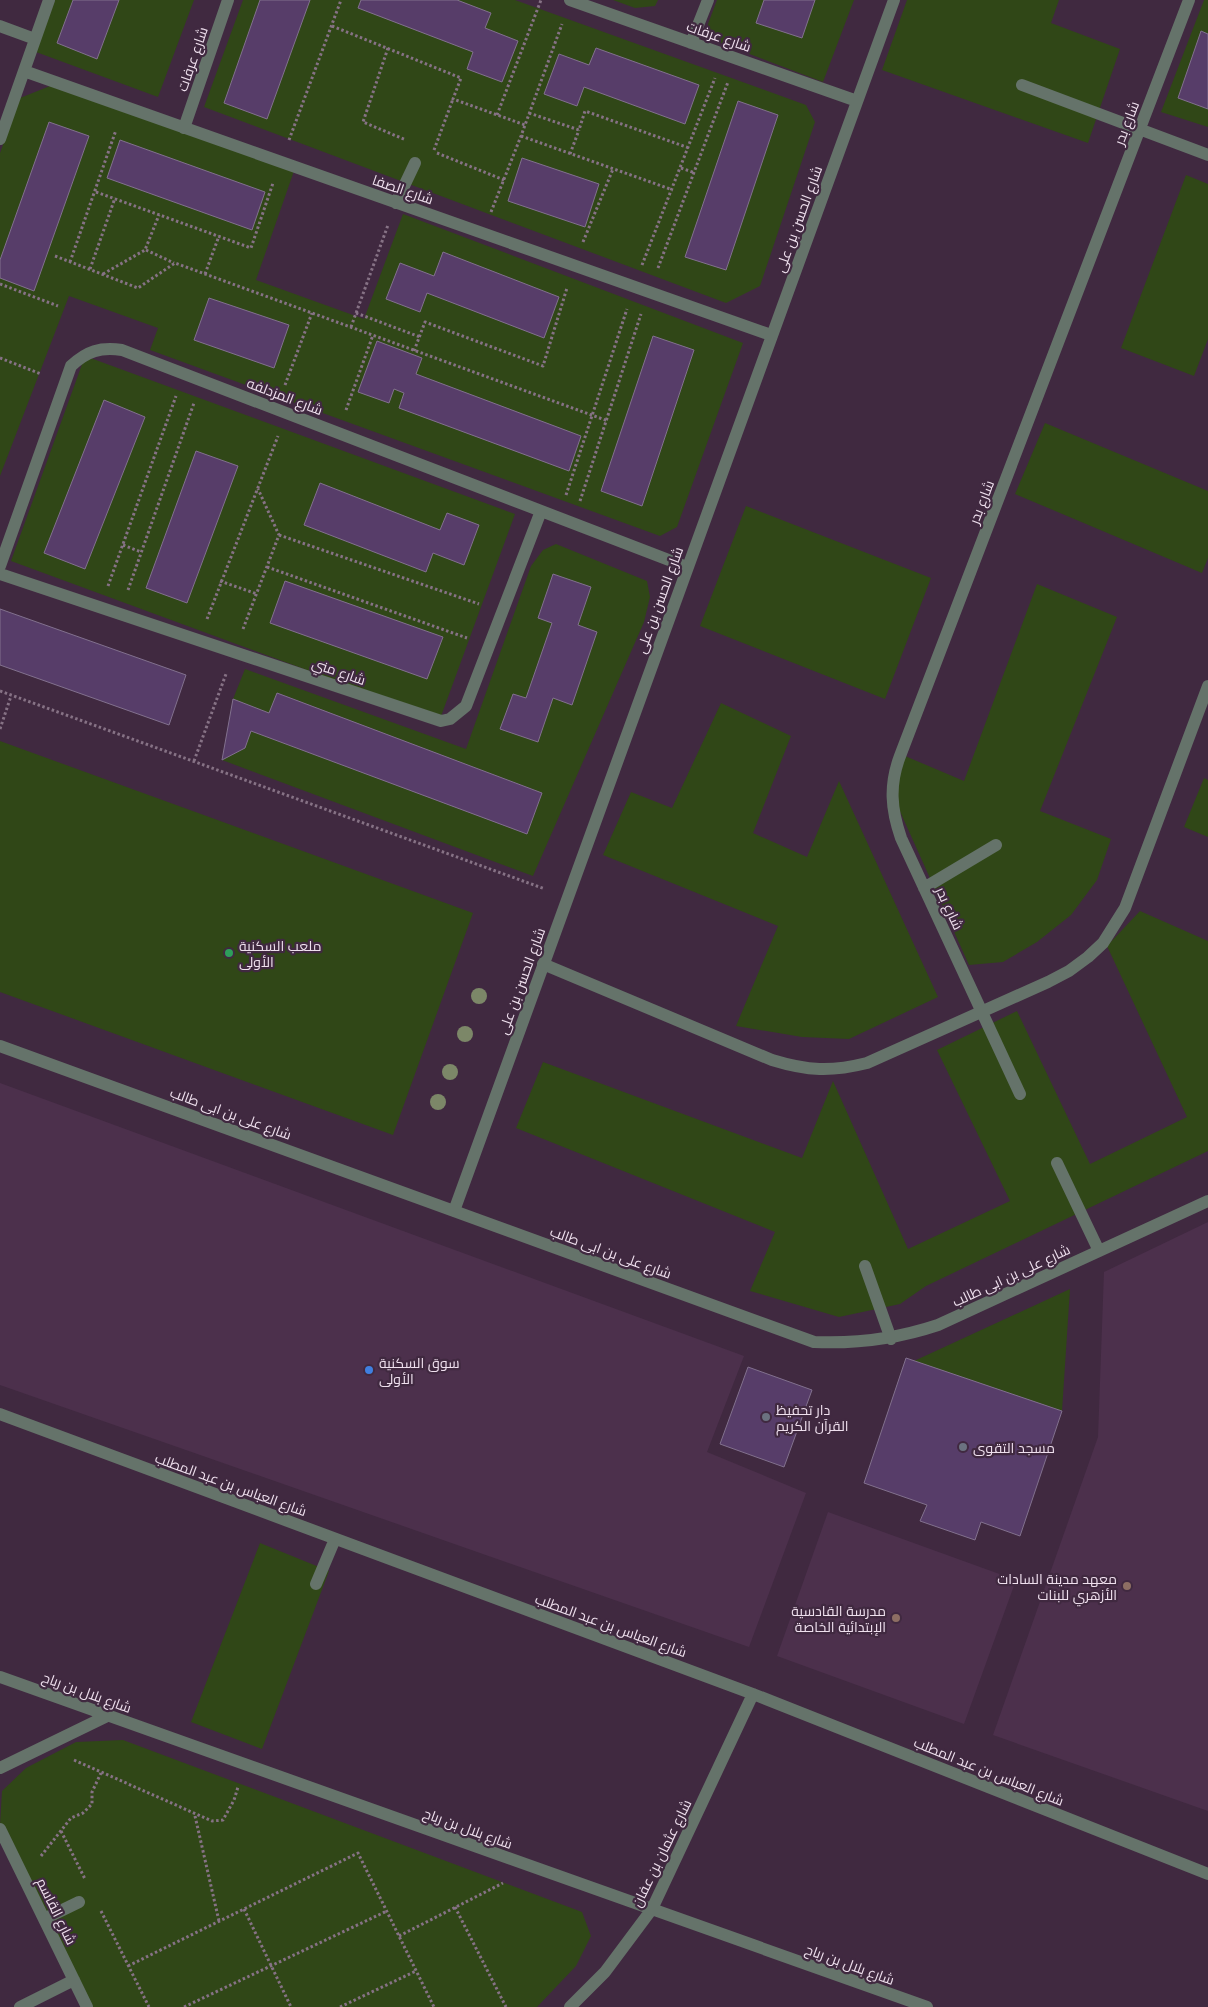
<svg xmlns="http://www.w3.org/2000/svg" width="1208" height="2007" viewBox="0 0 1208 2007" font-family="'Open Sans',Cairo,sans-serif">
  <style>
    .built { fill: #4c304c }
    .park { fill: #304717 }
    .building { fill: #573d69; stroke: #82718e }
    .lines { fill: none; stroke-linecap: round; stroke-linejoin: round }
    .path { stroke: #867285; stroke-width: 3; stroke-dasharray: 2.5 2.5; stroke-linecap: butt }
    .minor { stroke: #65736a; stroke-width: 12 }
    .tree { fill: #7c8768 }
    .leisure-dot { fill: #2e9e5b; stroke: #402940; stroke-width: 2 }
    .shop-dot { fill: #3f7fe0; stroke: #402940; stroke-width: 2 }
    .worship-dot { fill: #6b7280; stroke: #402940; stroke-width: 2 }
    .education-dot { fill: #8d6e63; stroke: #402940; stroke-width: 2 }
    .labels { text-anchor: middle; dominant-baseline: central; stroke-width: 4.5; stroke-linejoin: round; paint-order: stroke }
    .street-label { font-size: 14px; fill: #efe0ee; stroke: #402940 }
    .poi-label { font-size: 14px; fill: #efe0ee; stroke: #402940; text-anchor: start }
  </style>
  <rect width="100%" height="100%" fill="#402940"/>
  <path class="built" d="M0,1083l744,273 -37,96 99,41 -57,154 -749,-262z
    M1208,1222v589l-215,-76 105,-298 6,-165z
    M828,1512l188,68 -52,144 -187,-68z"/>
  <path class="park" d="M55,0h139l-36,97 -122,-45z
    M243,0h272l291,105 9,17 -55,164 -34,17 -522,-196z
    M613,0h45l-3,6 -20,2z
    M717,0h137l-31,82 -113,-43 -2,-15z
    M907,0h152l-8,23 69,26 -32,94 -206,-73z
    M1204,0h4v127l-47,-15z
    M50,86l244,85 -38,109 108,39 39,-105 340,129 -66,184 -17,9 -510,-186 8,-22 -89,-32 -69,180v-323l20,-55z
    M1186,175l22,9v155l-14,37 -73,-28z
    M85,356l430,158 -75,205 -429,-158z
    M1045,423l163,68v67l-6,15 -187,-79z
    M746,506l185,72 -46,121 -185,-73z
    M556,544l91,37 3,16 -6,25 -111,254 -311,-116 23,-12 6,-17 276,103 15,-41 -264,-100 -9,20 -36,-14 12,-30 221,80 65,-183 12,-16z
    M1037,584l80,33 -77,194 71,28 -14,41 -26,35 -34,27 -34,20 -34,3 -75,-167 11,-42 59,25z
    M721,703l70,33 -38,97 54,24 32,-76 99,216 -89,42 -47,-2 -66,-11 42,-100 -175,-71 28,-63 41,16z
    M0,741l473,172 -80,222 -393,-143z
    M1204,778l4,2v57l-24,-10z
    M1140,911l68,30v210l-282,135 -26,18 -61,13 -89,-26 25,-59 -259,-104 27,-66 259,96 31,-77 75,168 102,-48 -73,-151 80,-39 73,153 97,-47 -80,-171z
    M1070,1289l-8,122 -148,-50z
    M260,1543l69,28 -67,178 -71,-27z
    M123,1740l459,172 9,24 -15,30 -39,41h-448l-89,-182 2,-34 24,-23 50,-26z"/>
  <path class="building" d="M73,0h46l-22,59 -40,-16z
    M260,0h50l-43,119 -43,-16z
    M361,0h96l34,13 -6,15 33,13 -16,41 -35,-13 6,-17 -115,-44z
    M764,0h51l-13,38 -46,-15z
    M1201,31l7,3v75l-30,-11z
    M596,48l103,37 -14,39 -101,-37 -7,19 -33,-12 15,-40 30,11z
    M738,101l40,14 -52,155 -41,-13z
    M49,122l40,14 -55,155 -34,-13v-18z
    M120,140l145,52 -13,38 -145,-52z
    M522,158l77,26 -14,43 -77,-26z
    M443,252l116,45 -15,41 -117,-45 -7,19 -34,-13 14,-36 34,13z
    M209,298l80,27 -15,43 -80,-28z
    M653,336l41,14 -52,156 -41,-15z
    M377,341l45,17 -6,16 165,62 -12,35 -170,-63 5,-15 -10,-4 -5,14 -31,-11z
    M104,400l41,17 -60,152 -41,-16z
    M196,451l42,15 -51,137 -41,-15z
    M320,483l120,47 7,-17 32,12 -15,40 -31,-12 -7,19 -122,-47z
    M553,574l38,13 -13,38 19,7 -25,73 -19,-7 -15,44 -38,-13 13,-35 13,4 26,-75 -14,-5z
    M285,581l158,56 -16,42 -157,-56z
    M0,609l186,66 -17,50 -169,-60z
    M277,693l265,100 -15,41 -276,-103 -6,17 -23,12 11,-61 36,14z
    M906,1358l156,53 -42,125 -39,-14 -6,18 -55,-19 7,-16 -63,-22z
    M748,1367l64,23 -28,77 -64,-23z"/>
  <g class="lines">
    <path class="path" d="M332,26l129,52 -8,21 72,26
      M388,48l-25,74 43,18
      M529,113l50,17 6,-19 104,37
      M497,115l44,-115
      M521,136l152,54
      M289,140l52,-140
      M434,150l19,-51
      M437,153l67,27
      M570,154l9,-24
      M681,168l14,5
      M96,192l155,56 22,-65
      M491,212l30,-76 41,-112
      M583,242l30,-73
      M146,250l28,13
      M55,256l83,32 37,-25 433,158
      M70,262l46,-132
      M642,265l73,-187
      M658,268l70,-186
      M90,269l25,-71
      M103,274l42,-24 14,-35
      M205,274l14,-38
      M0,284l58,22
      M356,313l64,24
      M351,327l37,-102
      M414,351l11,-29 118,44 24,-78
      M0,358l41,16
      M285,385l27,-72
      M346,410l27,-75
      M566,495l61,-186
      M580,501l61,-187
      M279,535l200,69
      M123,545l18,7
      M267,567l200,71
      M220,581l37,13
      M108,586l68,-190
      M128,590l66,-187
      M207,619l71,-183
      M243,629l36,-94 -21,-46
      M0,691l545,198
      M0,729l11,-33
      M194,761l32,-87
      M74,1760l138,61 11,-1 11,-20 4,-13
      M195,1816l24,105
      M61,1831l24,48
      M41,1856l30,-38 12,-5 9,-9v-12l9,-19
      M455,1907l51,100
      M244,1909l47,98
      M101,1911l48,96
      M399,1936l104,-53
      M128,1966l230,-113 76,154
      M184,2007l203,-96
      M340,2007l76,-36"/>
    <path class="minor" d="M570,0l287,101
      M0,26l35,13
      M691,43l17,-43
      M24,71l747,264
      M1022,85l186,70
      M184,128l44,-128
      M0,139l49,-139
      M396,203l19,-40
      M0,566l71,-200c16,-15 29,-19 51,-16l565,217
      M0,574l441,147 9,-2 16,-13 75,-195
      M924,888l72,-43
      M543,964l229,96c36,11 59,12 95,3l181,-81 21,-11 19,-14 15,-14 22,-35 83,-222
      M0,1046l814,296c44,2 82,-3 124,-17l270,-124
      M1020,1094l-119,-256c-10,-29 -12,-53 -1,-82l289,-756
      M1057,1163l42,88
      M454,1211l440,-1211
      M865,1266l26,73
      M0,1414l753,280 455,180
      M316,1584l19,-45
      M0,1677l927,330
      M0,1768l107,-52
      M0,1829l87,178
      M44,1919l35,-17
      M20,2007l54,-27
      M570,2007l35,-35 47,-63 101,-215"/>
  </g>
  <g class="tree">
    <circle cx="479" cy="996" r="8"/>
    <circle cx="465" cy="1034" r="8"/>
    <circle cx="450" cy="1072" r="8"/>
    <circle cx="438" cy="1102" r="8"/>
  </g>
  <circle class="leisure-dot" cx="229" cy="953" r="5"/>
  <circle class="shop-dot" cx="369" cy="1370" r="5"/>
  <g class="worship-dot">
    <circle cx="766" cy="1417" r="5"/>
    <circle cx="963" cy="1447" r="5"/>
  </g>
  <g class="education-dot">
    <circle cx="1127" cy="1586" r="5"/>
    <circle cx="896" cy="1618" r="5"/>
  </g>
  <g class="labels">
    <g class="street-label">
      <text transform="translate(719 36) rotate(19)">شارع عرفات</text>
      <text transform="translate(192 59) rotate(-71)">شارع عرفات</text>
      <text transform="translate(1126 123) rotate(-69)">شارع بدر</text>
      <text transform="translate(403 189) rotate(19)">شارع الصفا</text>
      <text transform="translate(798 219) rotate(-70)">شارع الحسن بن على</text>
      <text transform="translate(285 396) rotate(21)">شارع المزدلفه</text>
      <text transform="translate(981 502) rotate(-69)">شارع بدر</text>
      <text transform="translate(659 600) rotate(-70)">شارع الحسن بن على</text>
      <text transform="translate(339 671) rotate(19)">شارع مني</text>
      <text transform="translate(950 908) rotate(65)">شارع بدر</text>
      <text transform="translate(521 981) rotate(-70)">شارع الحسن بن على</text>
      <text transform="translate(231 1113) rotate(20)">شارع على بن ابى طالب</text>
      <text transform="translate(611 1252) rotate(20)">شارع على بن ابى طالب</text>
      <text transform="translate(1011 1275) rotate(-25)">شارع على بن ابى طالب</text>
      <text transform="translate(231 1484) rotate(20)">شارع العباس بن عبد المطلب</text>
      <text transform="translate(611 1625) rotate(20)">شارع العباس بن عبد المطلب</text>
      <text transform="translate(87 1692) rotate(20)">شارع بلال بن رباح</text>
      <text transform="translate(989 1771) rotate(22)">شارع العباس بن عبد المطلب</text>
      <text transform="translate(468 1828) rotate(20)">شارع بلال بن رباح</text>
      <text transform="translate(661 1853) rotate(-64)">شارع عثمان بن عفان</text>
      <text transform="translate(57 1911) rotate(64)">شارع القاسم</text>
      <text transform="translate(850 1964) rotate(20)">شارع بلال بن رباح</text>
    </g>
    <g class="poi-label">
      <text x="239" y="945">ملعب السكنية<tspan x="239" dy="16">الأولى</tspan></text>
      <text x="379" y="1362">سوق السكنية<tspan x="379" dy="16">الأولى</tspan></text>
      <text x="776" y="1409">دار تحفيظ<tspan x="776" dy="16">القرآن الكريم</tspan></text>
      <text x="973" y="1447">مسجد التقوى</text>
      <text x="1117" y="1578" text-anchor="end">معهد مدينة السادات<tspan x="1117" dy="16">الأزهري للبنات</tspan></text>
      <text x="886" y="1610" text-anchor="end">مدرسة القادسية<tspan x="886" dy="16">الإبتدائية الخاصة</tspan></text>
    </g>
  </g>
</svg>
